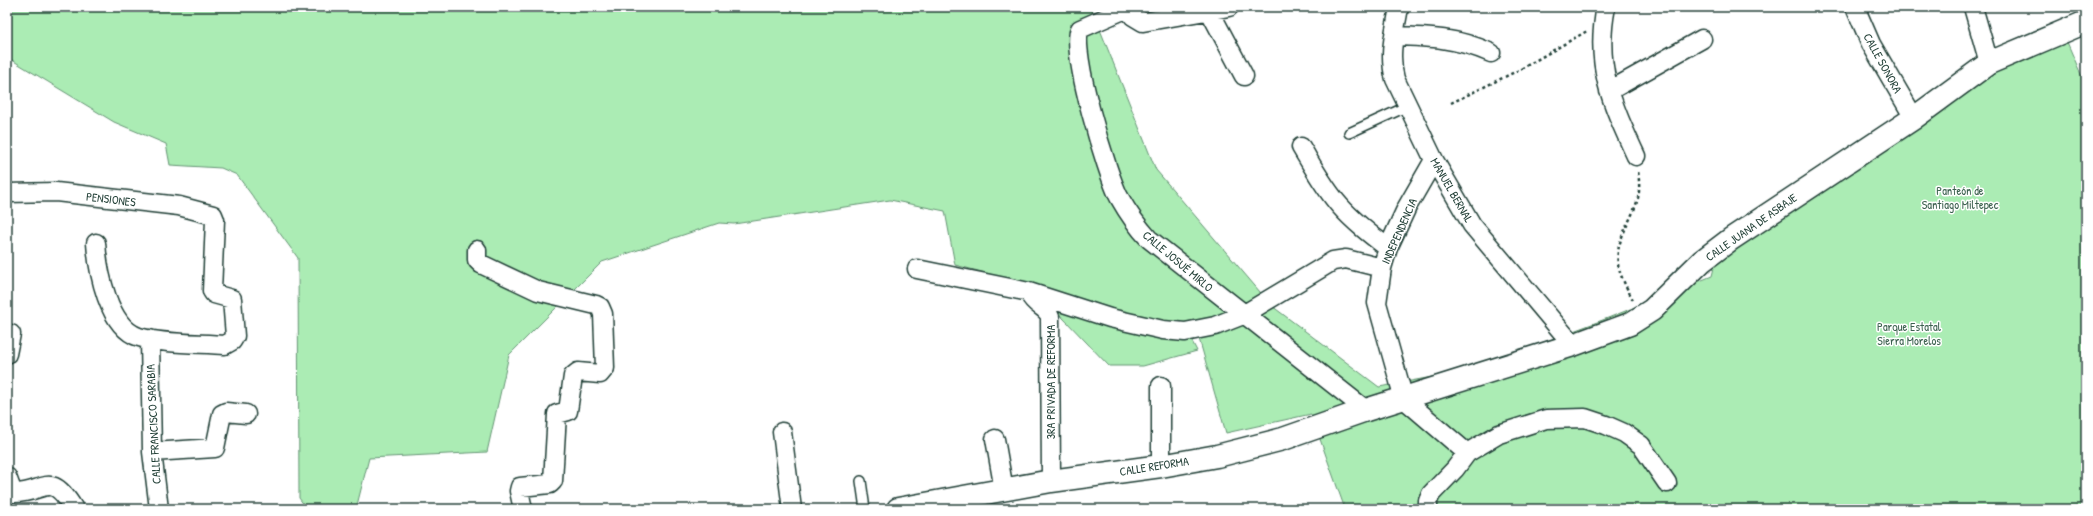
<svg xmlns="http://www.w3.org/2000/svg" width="2093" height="516" viewBox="0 0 2093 516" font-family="'Patrick Hand',sans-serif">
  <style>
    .green { fill: #abecb4; stroke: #659474 }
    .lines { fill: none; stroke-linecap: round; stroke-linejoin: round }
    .lane-casing { stroke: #1f3d34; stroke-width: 12 }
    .street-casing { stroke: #1f3d34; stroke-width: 21 }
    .secondary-casing { stroke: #1f3d34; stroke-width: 25 }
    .path { stroke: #1f3d34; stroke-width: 2.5; stroke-dasharray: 3 3; stroke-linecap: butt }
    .lane { stroke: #fff; stroke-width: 9 }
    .street { stroke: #fff; stroke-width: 18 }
    .secondary { stroke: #fff; stroke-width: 22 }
    .labels { text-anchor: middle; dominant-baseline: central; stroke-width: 3; stroke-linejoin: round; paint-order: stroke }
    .street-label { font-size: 12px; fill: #1f3d34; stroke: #fff }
    .park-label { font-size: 12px; fill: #3b604e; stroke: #fff }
  </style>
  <rect width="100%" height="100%" fill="#fff"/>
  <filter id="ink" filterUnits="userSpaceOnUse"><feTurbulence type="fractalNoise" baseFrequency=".025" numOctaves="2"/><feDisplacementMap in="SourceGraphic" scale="8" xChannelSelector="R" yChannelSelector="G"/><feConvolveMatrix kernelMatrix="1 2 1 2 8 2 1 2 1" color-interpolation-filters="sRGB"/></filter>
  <g filter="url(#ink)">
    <path class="green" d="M7,7h1084l65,163 116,136 107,81 74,-14 37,-11 118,-44 104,-42 7,-29 238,-156 107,-56 22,51v423h-741l-34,-95 -85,19 -30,-105 -13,-4 14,27 -54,15h-34l-67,-70 -6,-10 -81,-21 -10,-54 -55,-11 -156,24 -15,-1 -117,39 -93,93 -22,97 -118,6 -13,51h-49l-8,-11 -1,-240 -61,-83 -16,-7 -51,-3 -4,-21 -52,-22 -107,-65z"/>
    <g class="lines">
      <g class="lane-casing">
        <path id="lane" d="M1349,133l59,-27
          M861,481l4,28"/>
      </g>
      <g class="street-casing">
        <path id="street" d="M1229,7l-86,15 -10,-6 -5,-8 -48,21c-11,20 27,145 39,168 9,16 18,29 30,42l217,171
          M1399,7c-4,25 -11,47 -4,72l39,81 38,65 101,120
          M1606,7c-12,59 6,97 30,149
          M1855,7l16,37 43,74
          M1973,7l16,56
          M1209,10l35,66
          M1394,36c36,1 64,2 97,17
          M1609,91l93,-52
          M1301,147c12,20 23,41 39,59 14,16 31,29 48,42
          M1434,160l-27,47 -19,41 -6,20 -5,35 27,96 63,54
          M7,193l49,-1 123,14 34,9 2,5 -3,71 2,3 18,5 3,37 -3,5 -7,4c-25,-2 -63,-1 -86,-8 -31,-10 -41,-66 -43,-94
          M477,250v10l4,4 57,27 58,14 4,2 3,7 2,54 -5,6 -22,-2 -5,4 -5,35 -11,3 -4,67 -3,3 -30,3 -1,4 4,18
          M917,269l112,23 81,26 53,12 22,2 30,-6 28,-11 90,-54 13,-2 36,9
          M1030,295c5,11 17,12 20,22l1,164
          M150,339l2,113 7,57
          M7,354l4,-20
          M1161,386v80
          M782,432l10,77
          M995,439l9,51
          M152,452l63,-4 7,-34 4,-2 20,2
          M7,477l6,16c32,1 36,-25 61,16
          M1428,509v-8l3,-7 24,-25 12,-16 32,-19 47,-15 39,-1 21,7 18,8 17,12 26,38"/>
      </g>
      <g class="secondary-casing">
        <path id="secondary" d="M898,509l153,-28 110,-15 56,-10 66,-17 83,-29 207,-65 57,-21 22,-14 50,-49 29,-22 183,-121 75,-55 97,-41"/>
      </g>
      <path class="path" d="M1451,103l68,-33 68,-39
        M1633,300c-5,-10 -11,-20 -14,-31 -7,-26 13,-47 19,-71 2,-9 1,-18 0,-28"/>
      <use href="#lane" class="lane"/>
      <use href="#street" class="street"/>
      <use href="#secondary" class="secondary"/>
    </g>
  </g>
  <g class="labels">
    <g class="street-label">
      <text transform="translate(1883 63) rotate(61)">CALLE SONORA</text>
      <text transform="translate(1452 190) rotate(60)">MANUEL BERNAL</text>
      <text transform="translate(111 199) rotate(7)">PENSIONES</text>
      <text transform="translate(1751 227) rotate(-35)">CALLE JUANA DE ASBAJE</text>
      <text transform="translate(1399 231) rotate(-66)">INDEPENDENCIA</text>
      <text transform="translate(1178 261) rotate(40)">CALLE JOSUÉ MIRLO</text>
      <text transform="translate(1050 382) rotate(-90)">3RA PRIVADA DE REFORMA</text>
      <text transform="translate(153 424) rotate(-93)">CALLE FRANCISCO SARABIA</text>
      <text transform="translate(1154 466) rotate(-9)">CALLE REFORMA</text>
    </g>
    <g class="park-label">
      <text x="1960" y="190">Panteón de<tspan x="1960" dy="14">Santiago Miltepec</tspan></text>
      <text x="1909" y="326">Parque Estatal<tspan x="1909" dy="14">Sierra Morelos</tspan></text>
    </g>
  </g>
  <rect width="2093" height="516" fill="none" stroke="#fff" stroke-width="24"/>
  <rect x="12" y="12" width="2069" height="492" fill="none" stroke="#1f3d34" stroke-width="1.5" filter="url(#ink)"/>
</svg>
